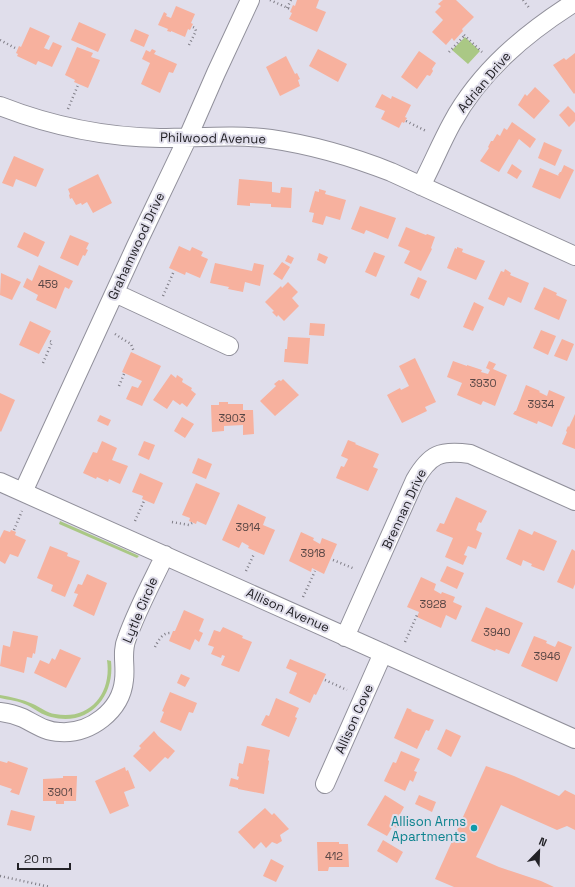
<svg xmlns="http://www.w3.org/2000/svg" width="575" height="887" viewBox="0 0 575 887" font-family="'Space Grotesk',sans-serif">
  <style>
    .green { fill: #aac885 }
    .building { fill: #f7b19e }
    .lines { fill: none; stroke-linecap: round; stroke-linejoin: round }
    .minor-casing { stroke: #91909b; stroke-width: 20 }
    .path { stroke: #7f7d86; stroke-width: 2.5; stroke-dasharray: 1 3; stroke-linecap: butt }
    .minor { stroke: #fff; stroke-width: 18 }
    .culture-dot { fill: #0f9aa8; stroke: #e0deeb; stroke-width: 1.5 }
    .labels { text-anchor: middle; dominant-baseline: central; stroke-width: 4; stroke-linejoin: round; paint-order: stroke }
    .number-label { font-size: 11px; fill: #584645 }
    .street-label { font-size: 13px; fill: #232227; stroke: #e0deeb }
    .culture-label { font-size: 13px; fill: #0d838f; stroke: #e0deeb; text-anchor: end }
  </style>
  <rect width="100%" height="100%" fill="#e0deeb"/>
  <path class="green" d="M465,37l15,14 -12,13 -16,-14z
    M60,521l75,33 4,2 -2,2 -78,-34z
    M107,660l4,1c4,36 -22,66 -60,56 -9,-2 -16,-8 -24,-12 -8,-4 -18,-5 -27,-7v-3c11,2 22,4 33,9 7,3 14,9 22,10 35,7 57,-21 52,-54z"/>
  <path class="building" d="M297,0h22l-3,8 10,4 -9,20 -28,-13 3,-6 -2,-1 3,-7 2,1z
    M443,0h13l18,17 -12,12 1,2 -9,10 -2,-3 -6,7 -14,-13 11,-12 -8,-8 6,-6 -3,-2z
    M176,6l19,8 -4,9 2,1 -3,6 -2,-1 -3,8 -14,-6v1l-4,-1 1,-2 -10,-4 6,-13 3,2 -1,2 5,2z
    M79,22l27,12 -8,18 -27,-12z
    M30,27l20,9 -6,12 5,2 4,-8 9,4 -10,21 -14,-6 -2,4 -19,-9 1,-2 -2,-1 3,-7 2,1z
    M135,29l14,6 -5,12 -14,-6z
    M77,47l16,6 -2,4 9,3 -12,28 -14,-6 1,-2 -10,-5z
    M152,49l4,2 -2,3 23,10 -4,9 -4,-1 -9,21 -19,-9 9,-21 -8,-4 4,-9 4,2z
    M318,49l29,15 -9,18 -29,-16z
    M419,51l17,12 -4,6 1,2 -3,5 -3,-1 -10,14 -16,-12z
    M575,53v40l-1,1 -21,-29 11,-7 2,2z
    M286,56l9,18 2,-1 3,6 -2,1 2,6 -20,10 -14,-29z
    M535,87l15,14 -16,18 -16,-14 7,-11 2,2z
    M382,94l9,5 1,-3 19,9 -6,12 2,1 -3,5 -2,-1 -3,6 -18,-9 4,-8 -10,-4z
    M568,106l7,7v8l-6,6 -10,-12z
    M512,122l24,17 -6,9 -11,-9 -20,33 -19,-11 9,-13 -1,-1 3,-6h2l4,-7 3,2 4,-8 3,2z
    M544,142l18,8 -7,16 -17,-8z
    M14,156l30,13 -8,18 -20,-8 -3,8 -11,-4z
    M512,164l10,7 -5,8 -10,-6z
    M564,165l10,5 -14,29 -28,-12 8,-19 19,8 -1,-1 2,-3h1z
    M98,174l14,29 -19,10 -6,-11 -5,3 -1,-2 -5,2 -4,-7 -2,1 -1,-4 1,-1 -2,-5z
    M239,179l33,3v10l8,1 1,-6 11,1 -1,20 -20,-1v-3l-21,-1v3l-13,-1z
    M319,189l7,2 -1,3 21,6 -6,20 -14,-4 -3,9 -11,-3 2,-9 -5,-1 6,-21 4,1z
    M360,206l36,12 -8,21 -22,-9 -2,4 -13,-5z
    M406,227l20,8 1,-1 8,3 -4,11 1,1 -11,22 -17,-8 6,-12 -12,-5z
    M24,232l21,10 -7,15 -21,-10z
    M70,235l19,8 -3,6 2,1 -3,6 -2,-1 -5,11 -18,-8z
    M179,246l11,5 2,-4 11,5 -2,4 7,3 -8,19 -14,-6 -1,3 -16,-7z
    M457,247l6,2 -1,3 23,9 -9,19 -29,-12 8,-20 2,1z
    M374,252l11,4 -9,21 -11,-5z
    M319,253l9,4 -3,7 -8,-4z
    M288,255l6,3 -3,6 -6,-3z
    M282,262l8,5 -8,13 -9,-6z
    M215,263l37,8 2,-8 10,2 -4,21 -15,-4 -2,10 -15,-3 1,-2 -19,-4z
    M39,265l34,16 -4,8 -4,-2 -9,22 -20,-9 2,-5 -15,-8 4,-9 5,3z
    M505,269l6,4 -1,2 19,8 -8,20 -13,-6 -4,9 -16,-7 13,-28 3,1z
    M1,273l20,9 -9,18 -12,-5z
    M418,277l9,4 -8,18 -9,-4z
    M288,282l10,10 -6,6 7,8 -15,15 -6,-6 -1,2 -5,-5 2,-1 -9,-9 16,-16 1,2z
    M544,287l13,6 -1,2 11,5 -8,20 -25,-11z
    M474,302l10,5 -11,24 -10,-4z
    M30,321l21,10 -12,23 -20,-9z
    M310,323l15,1 -1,12 -15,-1z
    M541,330l15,6 -8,19 -15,-7z
    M288,337l22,1 -2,26 -24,-2 1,-13h2z
    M562,339l12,5 -7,17 -13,-5z
    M131,352l30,14 -19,40 -16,-7 6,-13 6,2 4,-7 -20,-9z
    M415,358l21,44 -11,5 2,4 -25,12 -15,-28 13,-7 1,2 8,-4 -10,-20z
    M453,361l14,5v-1l15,5 -1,2 7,2 2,-4 -4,-2 3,-7 7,3 -3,5 14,6 -12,31 -12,-5 -2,4 -24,-10 5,-12 -15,-6z
    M171,374l5,4 1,-3 6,4 -1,3 10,6 -1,2 5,4 -9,13 -5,-4 -2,2 -7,-5 -6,9 -14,-9z
    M283,379l16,16 -24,21 -15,-15 16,-15 -2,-2 5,-4 2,1z
    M526,385l14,6 -1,1 8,4 2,-6 16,7 -13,30 -14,-6 -1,3 -24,-10 2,-3h1z
    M0,393l15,7 -14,32 -1,-1z
    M219,402h9v2h15v6h10l1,24 -11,1v-10l-19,1v5l-12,1 -1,-27h8z
    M575,414v35l-13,-5 5,-12 -1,-1 2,-5 1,1z
    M100,415l11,5 -3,6 -11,-5z
    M182,417l12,7 -9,14 -11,-7z
    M348,440l8,3 -1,1 24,10 -6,13 5,2 -10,22 -32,-13 5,-12 3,1 4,-8 -7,-3z
    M102,441l15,7 -5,12 16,6 -8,18 -11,-5 -1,3 -11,-5 -1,2 -13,-6 10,-21 4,1z
    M144,441l11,4 -6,15 -11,-5z
    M198,458l14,6 -6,15 -14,-6z
    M140,473l23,10 -9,21 -12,-5 1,-3 -11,-4z
    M196,483l24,10 -14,32 -9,-4 -1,3 -7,-3 1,-3 -8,-3z
    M456,497l31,14 -6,12 -2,-1 -3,8 6,3 -6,16 -8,-3 -4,9 3,1 -4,9 -18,-8 8,-19 -17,-7 4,-8 4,1z
    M238,504l28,13 -3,8 12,5 -11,25 -16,-7 1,-2 -7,-4 -3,6 -17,-8z
    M519,529l13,6 2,-4 23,10 -13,30 -13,-5 1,-2 -9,-4 -2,6 -15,-7z
    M4,530l6,2 1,-2 5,2 -1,3 11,5 -8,17 -8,-3 -5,10 -5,-3v-23z
    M301,532l13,6 -1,2 7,4 2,-6 15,6 -13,30 -12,-6 -1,4 -22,-11z
    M50,546l18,7 -1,3 13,5 -15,36 -14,-6 2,-6 -16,-7z
    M572,549l3,2v33l-2,5 -16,-7z
    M447,566l17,7 -7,16 -17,-8z
    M87,574l20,9 -13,33 -21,-10 5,-12 -4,-1 4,-9 4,1z
    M421,577l15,7 -2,6 7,4 1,-2 13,5 -2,5 9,4 -6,14 -10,-5 -5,13 -24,-11 2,-5 -12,-5z
    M486,607l37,16 -14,31 -13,-5 -1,2 -24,-10z
    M184,610l20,9 -5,12 4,2 -4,9 -4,-3 -5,11 -21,-9 4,-10h2z
    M223,627l20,9 -1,2 10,4 -13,30 -18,-7 4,-9 -3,-1 -1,3 -10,-4 3,-7 -6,-2 6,-15 6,2z
    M13,631l25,5 -3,18 -2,-1 -1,5 -5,-1 -3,16 -24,-7 3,-21 7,2z
    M534,636l13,5 -1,2 9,4 3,-6 14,6 -15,35 -36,-16z
    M60,649l21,9 -15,30 -32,-15 6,-13 9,4 3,-6 3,2z
    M290,659l36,15 -10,21 -2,-1 -4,9 -21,-10 8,-20 -11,-5z
    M181,674l9,4 -5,9 -8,-4z
    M170,692l27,11 -4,10 -4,-1 -8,19 -21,-9 4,-10 -2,-1z
    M276,698l23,10 -4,9 2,1 -8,19 -28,-12 5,-10 3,1z
    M407,708l5,2 -1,1 23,9 -5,11 -3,-1 -9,19 -23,-11z
    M446,729l15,7 -10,21 -14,-8z
    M154,731l4,5 17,15 -7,8 -3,-2 -15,15 -17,-16 8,-8 -2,-2z
    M247,746l23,4 -2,10 1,1 -5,33 -26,-5v-1l-9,-2 2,-8 7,2 1,-3 -2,-1 2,-13 4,1z
    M401,751l19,8 -6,12 3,1 -4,10 -3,-2 -5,11 -21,-10 9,-19 3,1z
    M0,761l7,2 1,-2 20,7 -9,27 -9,-3 2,-3 -12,-4z
    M486,766l28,10 45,20 6,-6 10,5v35l-8,-4 -10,4 -56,-25 -25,52 23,10 42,14 13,6h-100l-19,-8z
    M125,767l1,4 2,-1 7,18 -11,4 5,14 -19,8 -15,-33z
    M63,776h14l-1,25h-12v3h-8v-3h-13v-22l20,-1z
    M385,795l19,12 -6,11 4,2 -5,8 -4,-2 -6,10 -20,-11z
    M419,795l17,7 -4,10 -17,-8z
    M265,808l7,7 2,-2 15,16 -9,6 2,6 -5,3 -5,-2 -6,6 -5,-6 -7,7 -16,-17z
    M11,810l24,6 -4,15 -24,-6z
    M383,840l20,12 -6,11 -20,-12z
    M317,842h22v2h9l1,23h-20l-1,4h-10z
    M271,859l13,7 -8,16 -13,-6z"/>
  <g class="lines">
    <g class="minor-casing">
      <path id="minor" d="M0,106c51,20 105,31 160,32 37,0 74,-4 111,1 41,6 82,18 120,33l184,84
        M421,186c11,-21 20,-43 31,-63 28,-52 74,-90 123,-121
        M115,293l114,53
        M0,482l575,257
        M23,492l113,-246 52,-109 28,-64 34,-73
        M345,637l70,-157c15,-26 25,-30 55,-26l105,47
        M0,712c8,1 16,3 23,6 12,6 23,14 37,14 30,2 61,-21 64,-52 2,-15 -3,-28 3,-42 10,-28 25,-56 38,-83
        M325,784l58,-131"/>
    </g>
    <path class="path" d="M270,0l20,9
      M523,0l7,9
      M287,8l4,-8
      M464,35l18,17
      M0,40l17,9
      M189,45l7,-14 -1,-3 -2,-1
      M449,52l16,-17
      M68,109l10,-24
      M406,121l20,10
      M163,296l11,-25
      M115,334l6,4 10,6 3,8
      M43,363l9,-21 -4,-2
      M119,386l5,-12
      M135,521l9,-20
      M172,522l17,3 3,-2
      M14,530l8,-19
      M333,560l22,9
      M246,571l8,-17
      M303,597l12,-26
      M405,642l12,-27
      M155,647c3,-6 7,-14 15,-14
      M325,680l22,10
      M0,876l50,11"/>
    <use href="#minor" class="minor"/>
  </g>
  <circle class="culture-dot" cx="474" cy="828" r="4"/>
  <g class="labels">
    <g class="number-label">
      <text x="48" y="284">459</text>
      <text x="483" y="383">3930</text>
      <text x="541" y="404">3934</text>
      <text x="232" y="418">3903</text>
      <text x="248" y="527">3914</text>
      <text x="313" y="553">3918</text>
      <text x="433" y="604">3928</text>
      <text x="497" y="632">3940</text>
      <text x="547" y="656">3946</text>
      <text x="60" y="792">3901</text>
      <text x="334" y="856">412</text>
    </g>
    <g class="street-label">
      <text transform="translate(484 82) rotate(-50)">Adrian Drive</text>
      <text transform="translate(213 138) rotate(1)">Philwood Avenue</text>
      <text transform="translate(136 246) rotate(-65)">Grahamwood Drive</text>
      <text transform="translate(404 509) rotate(-65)">Brennan Drive</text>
      <text transform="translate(140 610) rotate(-67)">Lytle Circle</text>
      <text transform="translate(288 610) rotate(24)">Allison Avenue</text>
      <text transform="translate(354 719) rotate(-66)">Allison Cove</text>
    </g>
    <g class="culture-label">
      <text x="466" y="821">Allison Arms<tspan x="466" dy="15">Apartments</tspan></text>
    </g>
  </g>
  <g transform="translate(539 851) rotate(23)" stroke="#e0deeb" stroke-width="3" paint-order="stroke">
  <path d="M0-3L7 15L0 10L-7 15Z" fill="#232227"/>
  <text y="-6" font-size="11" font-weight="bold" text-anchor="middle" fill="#232227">N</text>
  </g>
  <path d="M18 863v6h52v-6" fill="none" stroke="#232227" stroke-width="2"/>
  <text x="24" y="863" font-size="12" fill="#232227" stroke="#e0deeb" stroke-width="3" paint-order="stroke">20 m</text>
</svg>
